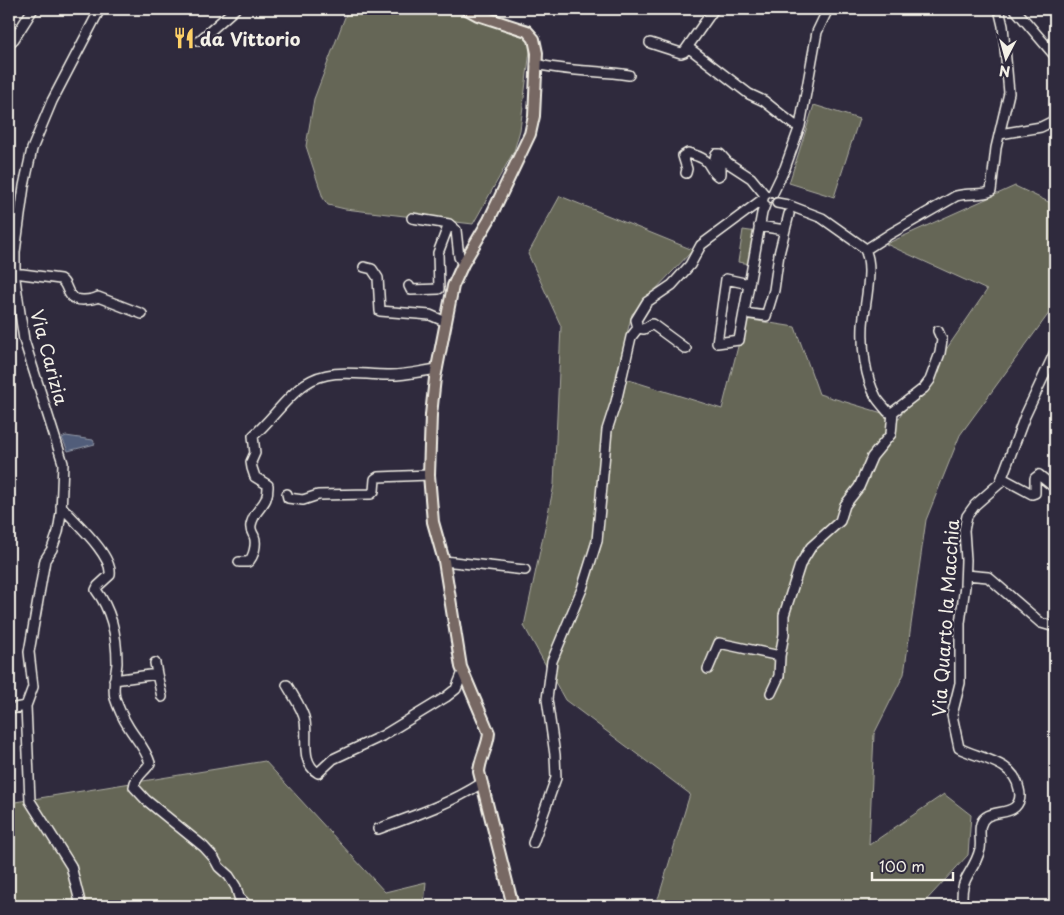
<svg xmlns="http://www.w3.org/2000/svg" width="1064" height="915" viewBox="0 0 1064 915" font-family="'Playpen Sans',sans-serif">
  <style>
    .green { fill: #656657; stroke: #acaca0 }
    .water { fill: #515d7a; stroke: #9298a6 }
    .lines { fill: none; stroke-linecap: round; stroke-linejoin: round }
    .minor-casing { stroke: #f4f1e8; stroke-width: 12 }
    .major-casing { stroke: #f4f1e8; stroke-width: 14 }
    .minor { stroke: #2f2a3d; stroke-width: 9 }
    .major { stroke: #776864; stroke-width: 10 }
    .labels { text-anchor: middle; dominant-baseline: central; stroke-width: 4.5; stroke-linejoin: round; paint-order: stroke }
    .poi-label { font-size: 18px; font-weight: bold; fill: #f4f1e8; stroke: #2f2a3d; text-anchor: start }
    .street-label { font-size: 18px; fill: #f4f1e8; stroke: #2f2a3d }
  </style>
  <rect width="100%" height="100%" fill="#2f2a3d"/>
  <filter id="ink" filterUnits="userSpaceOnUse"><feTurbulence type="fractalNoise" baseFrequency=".02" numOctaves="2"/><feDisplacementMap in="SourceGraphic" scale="10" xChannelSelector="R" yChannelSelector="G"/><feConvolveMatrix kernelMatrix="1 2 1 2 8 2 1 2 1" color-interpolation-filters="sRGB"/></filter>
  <g filter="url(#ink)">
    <path class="green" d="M348,9h97l77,23 9,10 -11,88 -6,21 -41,73 -128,-15 -17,-4 -5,-7 -17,-52 8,-47z
      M814,105l45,14 -25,78 -45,-14z
      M1015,186l40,19v100l-95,130 -34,85 -22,154 -30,60 -5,111 75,-51 27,21 -3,40 -47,51h-268l6,-10 31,-102 -125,-94 -41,-74 30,-141 7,-159 -33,-72 32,-58 133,54 -61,64 -16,62 106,33 23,-90 50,8 24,67 80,24 88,-128 -101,-46z
      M743,230l14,2 -6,32 -13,-2z
      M265,761l120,131 41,-10 -2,24h-415v-103z"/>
    <path class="water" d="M66,436l27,4 2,4 -27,7 -6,-13z"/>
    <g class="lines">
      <g class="minor-casing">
        <path id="minor" d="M1015,9l40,47
          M199,41l36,-32
          M650,43l31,10 3,-1 30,-43
          M9,44l5,-5 19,-30
          M689,48l60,46 15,7 29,23 7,2
          M536,64c31,8 62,6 93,11
          M1000,134l41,-7 14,-7
          M686,173l1,-4 -4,-13 5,-3c6,2 15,4 19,9 4,5 5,10 11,14l3,-2v-6l-6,-10 1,-4h4l8,9 23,15 14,17
          M773,193l12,-25 15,-42 17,-94 11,-23
          M777,203l11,2 34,13 41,29c13,16 1,58 0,79 -1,22 2,51 13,71 3,5 8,10 12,15h5l31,-24 6,-8 10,-27 2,-13 -4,-9
          M412,218l37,6 7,6 3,27 4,7
          M759,226l26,4
          M865,250l25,-16 66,-38c12,-4 27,0 35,-5l5,-43 13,-55 -6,-67 -4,-17
          M364,267l8,2 6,9 2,33 50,4 16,7
          M15,273l45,6c7,4 6,11 11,17 5,6 21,4 27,1l44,17
          M749,284l-23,-5 -9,64 22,-3 23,-127 3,-8
          M409,286l2,4 28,-1 -1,-36 11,-29
          M744,313l22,3 8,-26 5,-36 10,-40
          M686,349l-34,-25 -8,5 -6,-1 -2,-8 11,-18 25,-17 18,-20 11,-20 62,-46
          M1002,478l30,16 3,-1v-15l4,-3 16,13
          M287,494l1,4 15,2 15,-5 53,-1 3,-3 1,-12 3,-2 51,-2
          M61,506c13,15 52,49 49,69l-12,11 -2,4c16,21 21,47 21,73 -1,12 -5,23 -2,35 3,9 8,20 13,28 7,12 18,23 22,37 -5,9 -15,13 -16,24l12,13 58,47 10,11 5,9 10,9 7,11 3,10 9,9
          M444,561l81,9
          M239,562h9c6,-5 9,-19 6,-26 -2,-4 -4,-6 -3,-11 4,-19 18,-18 17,-40l-13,-8 -3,-9 -1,-6 4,-9 -2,-17c19,-16 32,-38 52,-52 25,-17 55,-9 82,-9 17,1 34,-4 50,-6
          M966,575l22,2 53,46 14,4
          M155,663l2,11
          M708,669l11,-26 61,13 4,-22v-19l16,-50 11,-18 29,-26 5,-16 14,-18 13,-30 19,-23 2,-22
          M114,680l43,-6 5,23
          M287,685c6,11 16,24 18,36 3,18 -5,41 13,52l15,-14 49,-23 64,-39 10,-8 7,-17
          M771,693l8,-17 1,-20
          M26,706l4,95 41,65 10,40
          M9,709l17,-3 7,-19 -4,-35 16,-92 7,-11 6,-17 3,-19 2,-50 -39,-123 -9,-61v-27l9,-66 8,-37 20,-48 48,-92
          M378,829c36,-13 71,-25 104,-46
          M533,843l23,-65 -1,-23 -8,-56 5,-38 30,-72 15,-48 10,-111 9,-28 15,-65 7,-9
          M963,906c-5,-29 11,-32 17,-57 2,-10 -4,-25 6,-32 9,-6 21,-3 29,-10 5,-5 6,-11 4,-18 -5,-28 -39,-30 -60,-41l-7,-33 8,-32v-60l5,-37 1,-26 -2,-30 3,-14 8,-11 25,-22 25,-67 30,-64"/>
      </g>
      <g class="major-casing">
        <path id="major" d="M467,9l11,6 49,16 7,8 3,14 -3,63 -4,18 -41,86 -26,44 -10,22 -18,92 -4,37 -2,60 4,47 11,39 17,106 28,66c-1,14 -9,25 -10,39l34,134"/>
      </g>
      <use href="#minor" class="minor"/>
      <use href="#major" class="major"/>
    </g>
  </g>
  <defs>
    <g id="restaurant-bare" transform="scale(1.725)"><path d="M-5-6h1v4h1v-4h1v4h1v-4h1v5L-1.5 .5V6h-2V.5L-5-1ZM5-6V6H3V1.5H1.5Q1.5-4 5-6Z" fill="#ffd166" stroke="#2f2a3d" stroke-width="2.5" paint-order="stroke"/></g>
  </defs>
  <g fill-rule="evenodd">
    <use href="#restaurant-bare" x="184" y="38"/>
  </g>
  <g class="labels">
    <g class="poi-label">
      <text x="200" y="38">da Vittorio</text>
    </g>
    <g class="street-label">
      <text transform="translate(50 357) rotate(75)">Via Carizia</text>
      <text transform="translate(945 618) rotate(-86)">Via Quarto la Macchia</text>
    </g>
  </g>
  <rect width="1064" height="915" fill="none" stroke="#2f2a3d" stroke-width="30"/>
  <rect x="15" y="15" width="1034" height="885" fill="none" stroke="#f4f1e8" stroke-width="2" filter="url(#ink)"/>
  <g transform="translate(1006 58) rotate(186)" stroke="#2f2a3d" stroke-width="4" paint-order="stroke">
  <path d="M0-4L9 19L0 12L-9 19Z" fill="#f4f1e8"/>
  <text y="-8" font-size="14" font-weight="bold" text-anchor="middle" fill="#f4f1e8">N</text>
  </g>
  <path d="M872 872v8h81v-8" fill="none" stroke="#f4f1e8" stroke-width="2.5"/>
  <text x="879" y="872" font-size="15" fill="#f4f1e8" stroke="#2f2a3d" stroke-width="4" paint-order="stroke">100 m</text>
</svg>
